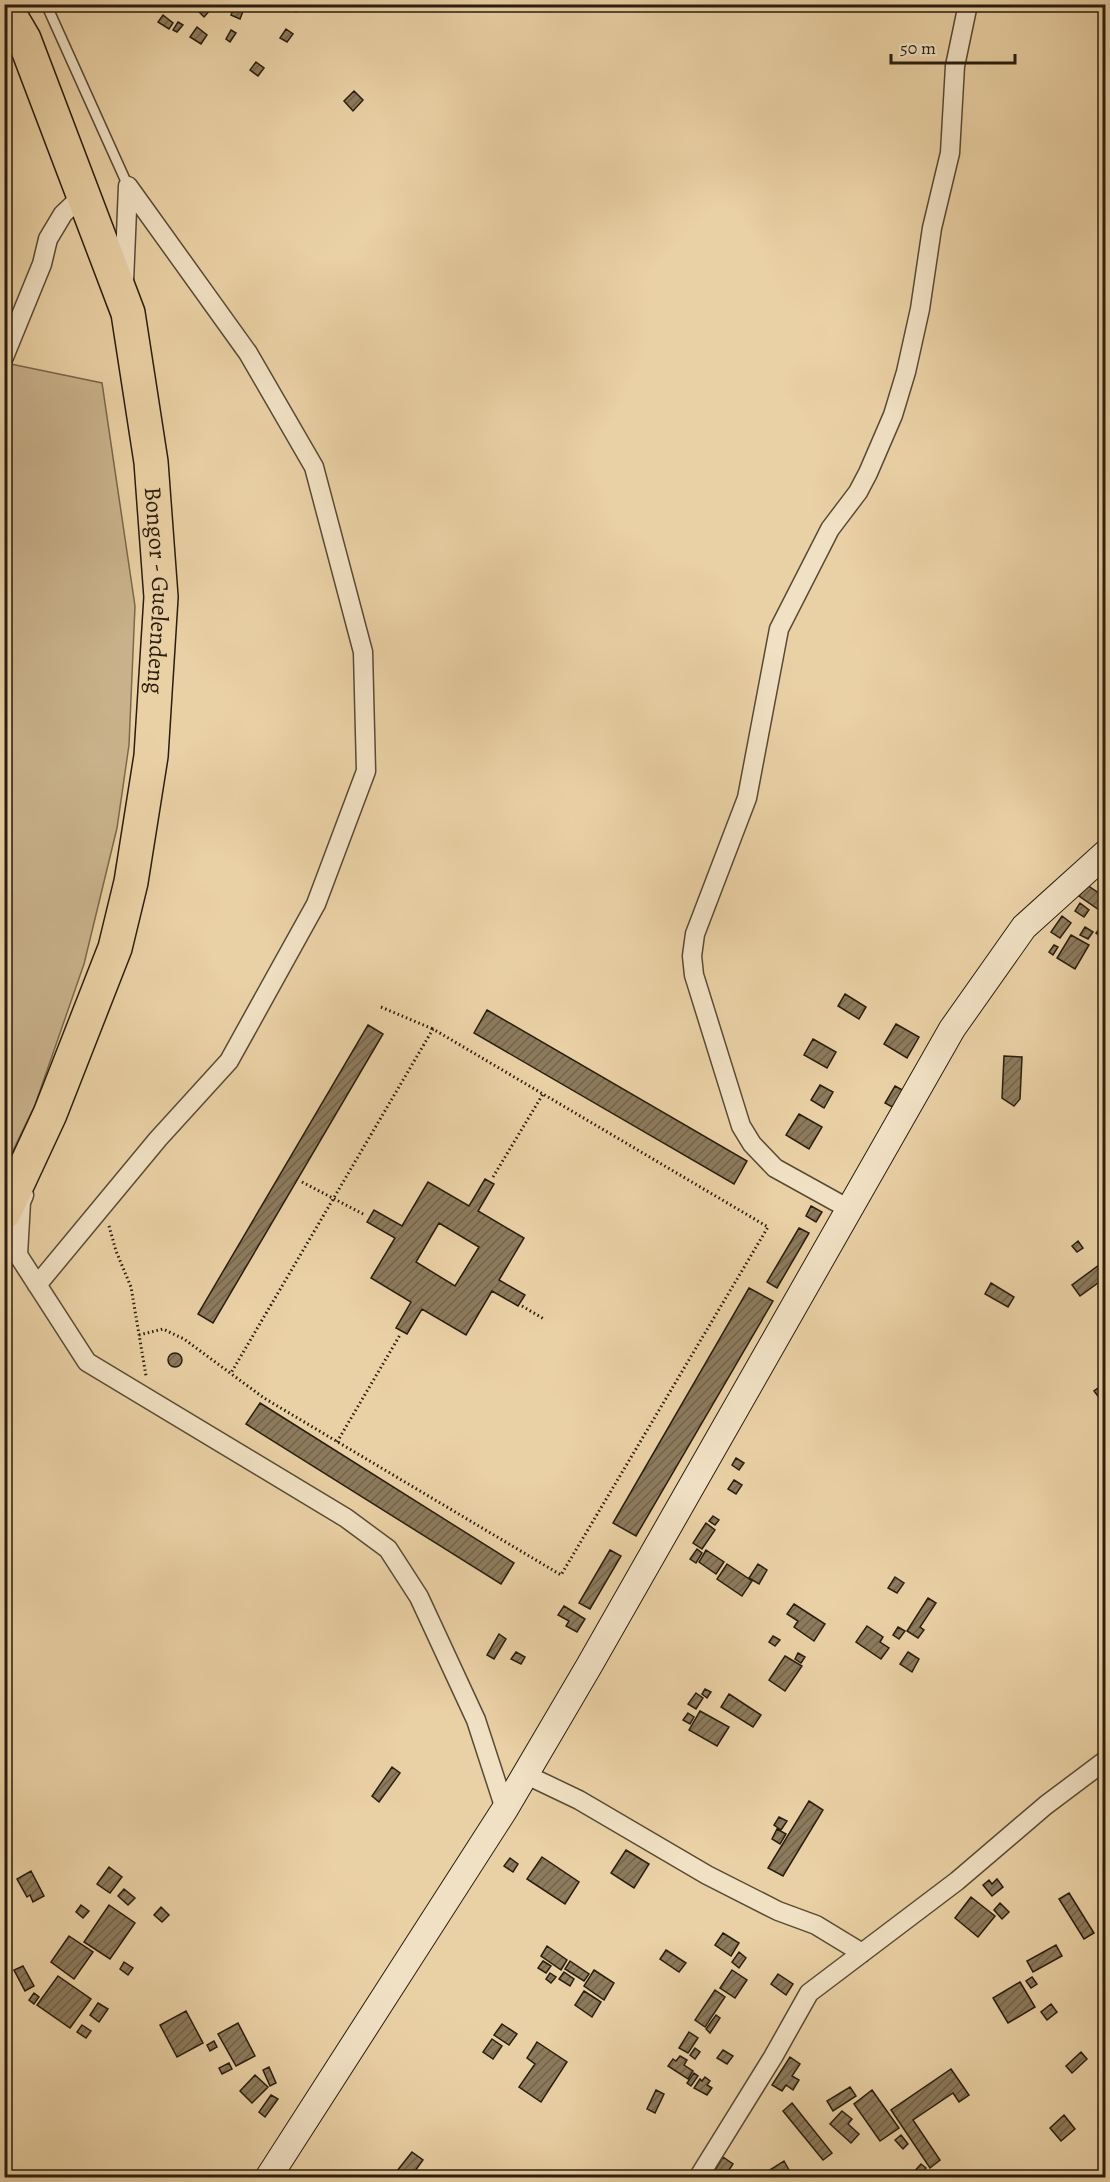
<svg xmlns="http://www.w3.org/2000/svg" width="1110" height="2182" viewBox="0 0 1110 2182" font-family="Alegreya,serif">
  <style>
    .park { fill: #c9b28b; stroke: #79684c; stroke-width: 1.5 }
    .building { fill: url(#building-hatch); stroke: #291d0e; stroke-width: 1.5; fill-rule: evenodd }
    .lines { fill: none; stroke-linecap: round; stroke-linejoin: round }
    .lane-casing { stroke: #594a34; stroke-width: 12 }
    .street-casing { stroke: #594a34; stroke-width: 21 }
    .secondary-casing { stroke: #291d0e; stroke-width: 28 }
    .highway-casing { stroke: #291d0e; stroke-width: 36 }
    .path { stroke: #291d0e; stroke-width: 3; stroke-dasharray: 1.5 3; stroke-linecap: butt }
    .lane { stroke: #f1e1c4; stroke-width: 9 }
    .street { stroke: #f1e1c4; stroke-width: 18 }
    .secondary { stroke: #f1e1c4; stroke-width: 26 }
    .highway { stroke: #ead1a5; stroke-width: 33 }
    .labels { text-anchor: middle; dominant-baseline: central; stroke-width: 4.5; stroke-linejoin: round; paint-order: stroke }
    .street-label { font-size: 24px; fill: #291d0e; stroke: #f1e1c4 }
  </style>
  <defs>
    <pattern id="building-hatch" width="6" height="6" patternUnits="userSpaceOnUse" patternTransform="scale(1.5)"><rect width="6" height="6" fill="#8d7b5d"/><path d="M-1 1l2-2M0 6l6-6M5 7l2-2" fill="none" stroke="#73644b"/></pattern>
  </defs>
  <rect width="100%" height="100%" fill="#ead1a5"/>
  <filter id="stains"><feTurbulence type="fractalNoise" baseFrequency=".00333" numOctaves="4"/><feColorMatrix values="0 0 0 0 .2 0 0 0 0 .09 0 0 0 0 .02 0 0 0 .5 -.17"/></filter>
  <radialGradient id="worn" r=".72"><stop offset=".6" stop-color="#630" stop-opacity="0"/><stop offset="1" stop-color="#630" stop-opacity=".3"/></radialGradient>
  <path class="park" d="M6,363l96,20 33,223 -6,139 -12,83 -33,136 -49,141 -30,62z"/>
  <path class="building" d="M157,4h13l-4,7z
    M200,4h6l5,5 -7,8 -8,-8z
    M235,4l10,2 -5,13 -9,-4z
    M285,4h16l-5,8z
    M163,15l10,8 -4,6 -11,-7z
    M178,22l5,3 -6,7 -4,-2z
    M197,27l10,8 -6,9 -11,-7z
    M286,29l7,5 -6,8 -7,-4z
    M231,30l5,3 -6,9 -4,-3z
    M256,62l8,6 -6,8 -8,-6z
    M354,91l9,9 -10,11 -9,-10z
    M1087,885l19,13v8l-4,6 -23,-16z
    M1080,903l9,7 -5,7 -9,-6z
    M1062,916l9,7 -11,15 -9,-6z
    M1085,927l8,5 -5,7 -8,-4z
    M1101,927l5,3v10l-10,-7z
    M1071,935l18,10 -14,24 -18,-11z
    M1054,945l4,2 -5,8 -4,-3z
    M845,994l21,13 -7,12 -21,-13z
    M487,1010l260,151 -13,23 -260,-151z
    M896,1024l23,13 -12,21 -23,-14z
    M368,1025l15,9 -170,289 -15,-9z
    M813,1039l23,13 -9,16 -23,-13z
    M1004,1056l18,1 -2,42 -6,7 -12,-8z
    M820,1085l13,7 -9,16 -13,-8z
    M895,1086l11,6 -10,17 -11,-6z
    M799,1114l23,13 -13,22 -23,-14z
    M485,1179l9,5 -16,27 46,27 -25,42 26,15 -7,11 -26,-15 -26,44 -44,-26 -15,25 -11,-6 15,-26 -40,-24 24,-40 -28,-16 7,-12 28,16 26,-44 41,24zM439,1223l40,24 -24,39 -39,-24z
    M811,1206l11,6 -6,10 -10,-6z
    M799,1228l10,5 -32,55 -10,-6z
    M1078,1241l5,7 -6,4 -5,-6z
    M1099,1265l7,8v4l-26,19 -8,-11z
    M1106,1282v15l-8,-10z
    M991,1283l23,14 -6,10 -23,-13z
    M749,1288l24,13 -137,235 -23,-13z
    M168 1360a7 7 0 1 1 14 0a7 7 0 1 1-14 0Z
    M1105,1383l1,1v23l-12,-16z
    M260,1403l254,160 -13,21 -255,-160z
    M736,1458l8,5 -5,7 -7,-5z
    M734,1480l8,5 -6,9 -8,-5z
    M713,1516l6,4 -4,5 -6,-4z
    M706,1523l9,7 -13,19 -9,-6z
    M697,1549l5,4 -6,10 -6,-4z
    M610,1550l11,6 -31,53 -11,-6z
    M706,1550l18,12 -8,12 -17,-12z
    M727,1564l25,17 -10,15 -25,-17z
    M758,1564l9,6 -8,14 -10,-6z
    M895,1577l9,6 -7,10 -9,-5z
    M928,1598l8,5 -16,24 4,3 -6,8 -11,-7z
    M794,1604l31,20 -11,17 -20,-14 4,-6 -11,-7z
    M564,1606l21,13 -8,13 -11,-6 3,-5 -11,-6z
    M867,1626l16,11 -3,5 9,6 -8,11 -25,-17z
    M898,1627l7,4 -6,8 -6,-4z
    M499,1634l7,5 -12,20 -7,-4z
    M773,1636l7,4 -5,6 -6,-4z
    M516,1652l9,5 -4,7 -10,-5z
    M908,1652l11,7 -7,13 -12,-8z
    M798,1653l7,4 -4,6 -6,-4z
    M785,1656l17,10 -17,25 -16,-11z
    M705,1689l6,3 -4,6 -5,-4z
    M696,1693l7,5 -7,11 -8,-5z
    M729,1694l32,21 -8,12 -32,-20z
    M700,1711l29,16 -12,19 -28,-16z
    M688,1713l6,4 -4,7 -7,-4z
    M392,1767l8,6 -21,29 -7,-6z
    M809,1801l14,9 -40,66 -15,-8z
    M779,1817l8,4 -6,9 -7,-5z
    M777,1829l9,5 -6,10 -8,-5z
    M626,1850l23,14 -15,24 -23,-15z
    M542,1857l37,25 -14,22 -38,-25z
    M510,1858l8,6 -5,8 -9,-6z
    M109,1867l13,10 -12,16 -13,-9z
    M31,1871l13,25 -11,6 -3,-7 -3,2 -10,-18z
    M997,1879l6,8 -11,9 -9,-11 6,-5 3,4z
    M124,1889l11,9 -7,7 -10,-9z
    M1069,1893l25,40 -10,6 -25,-40z
    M971,1897l24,19 -17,21 -23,-19z
    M1000,1903l9,9 -7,7 -8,-9z
    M81,1905l8,6 -6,7 -7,-6z
    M109,1905l26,18 -25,36 -26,-17z
    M161,1907l8,8 -7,7 -8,-7z
    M723,1933l16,10 -8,13 -16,-11z
    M69,1936l24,16 -19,27 -23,-17z
    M1056,1945l6,11 -29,16 -6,-11z
    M547,1946l20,14 -6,10 -20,-14z
    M666,1950l20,13 -7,9 -19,-13z
    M739,1952l7,6 -7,10 -7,-6z
    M543,1961l8,5 -5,7 -8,-5z
    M570,1961l19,13 -5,7 -19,-12z
    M124,1962l9,6 -5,7 -8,-6z
    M23,1966l11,20 -9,5 -11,-21z
    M594,1970l20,13 -10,17 -20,-14z
    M732,1970l15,10 -12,18 -15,-10z
    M564,1972l10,7 -4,7 -11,-7z
    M550,1973l6,4 -5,6 -5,-4z
    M778,1974l15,10 -7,11 -15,-11z
    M58,1976l33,23 -21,29 -33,-23z
    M1032,1977l5,7 -6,4 -5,-7z
    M1020,1982l15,25 -27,16 -15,-25z
    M715,1990l10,7 -20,30 -10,-7z
    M584,1991l17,11 -9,15 -17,-12z
    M34,1993l5,4 -5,7 -5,-4z
    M98,2003l10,6 -9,13 -9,-7z
    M1051,2004l6,8 -10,8 -6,-8z
    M186,2011l17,32 -26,14 -17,-32z
    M716,2015l4,3 -10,15 -4,-4z
    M238,2023l17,33 -19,10 -18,-32z
    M502,2024l15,10 -8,11 -15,-10z
    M82,2025l9,6 -5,7 -9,-6z
    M689,2032l9,6 -10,15 -9,-5z
    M492,2039l10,7 -9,13 -10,-7z
    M214,2041l3,6 -7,4 -3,-6z
    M537,2042l30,20 -26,40 -22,-15 16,-23 -8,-6z
    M695,2048l5,4 -5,7 -5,-4z
    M723,2050l10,6 -6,8 -10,-6z
    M1081,2052l6,7 -15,14 -6,-7z
    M680,2056l7,4 -3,5 9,6 -5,8 -20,-13 5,-7 3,2z
    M790,2057l10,7 -8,12 7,4 -6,10 -7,-5 -4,6 -10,-6z
    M229,2063l3,6 -10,5 -3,-6z
    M269,2067l7,16 -6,3 -7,-16z
    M951,2069l18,26 -10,7 -6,-9 -40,27 27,40 -10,8 -39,-58z
    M694,2073l4,3 -7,10 -4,-3z
    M255,2075l13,12 -16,16 -12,-12z
    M705,2077l5,4 -3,4 5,3 -5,7 -13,-7 6,-9 2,2z
    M850,2087l6,9 -23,15 -6,-10z
    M656,2090l8,4 -9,19 -8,-4z
    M872,2090l27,38 -19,13 -26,-37z
    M271,2095l7,4 -13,18 -6,-5z
    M792,2103l40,50 -9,7 -40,-49z
    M842,2111l10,8 -4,5 11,10 -8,9 -21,-19z
    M1064,2115l11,14 -14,12 -11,-13z
    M901,2135l7,9 -5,5 -8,-9z
    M412,2152l11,8 -13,18h-5l-8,-7z
    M723,2157l10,7 -4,6 9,5 -2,3h-26z
    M784,2161l5,9 -13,8h-19z
    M921,2164l5,4 -9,10 -5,-4z"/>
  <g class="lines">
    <g class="lane-casing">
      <path id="lane" d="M46,4l82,182"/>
    </g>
    <g class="street-casing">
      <path id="street" d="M4,357l38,-93 6,-25 15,-25 20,-19
        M24,1195l-3,7 -3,53 69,107 259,156 42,31 31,48 57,123 29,89
        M849,1209l-74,-41 -23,-24 -11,-18 -47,-151 -2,-19 3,-22 52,-136 32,-169 51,-100 28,-37 10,-19 25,-58 13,-43 14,-63 12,-81 18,-75 5,-87 13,-62
        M37,1285l121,-146 71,-78 87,-157 50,-133 -3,-119 -49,-185 -66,-114 -120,-167 -4,96
        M526,1771l9,8 44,21 128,75 71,36 38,14 46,28
        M698,2178l75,-121 36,-64 148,-112 89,-76 60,-45"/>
    </g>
    <g class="secondary-casing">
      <path id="secondary" d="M268,2178l237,-369 84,-143 363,-637 72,-102 82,-74"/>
    </g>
    <g class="highway-casing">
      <g id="highway">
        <path id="s1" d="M4,5l20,34 104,274 23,149 10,135 -10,159 -20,126 -16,66 -65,166 -46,99"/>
      </g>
    </g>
    <path class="path" d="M381,1007l52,22
      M493,1177l50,-83
      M302,1182l63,33
      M109,1226l7,25 15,36 15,89
      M522,1306l22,13
      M139,1335l24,-6 21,10 80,59 297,177 207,-348 -335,-198 -202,344
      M337,1442l63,-107"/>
    <use href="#lane" class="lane"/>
    <use href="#street" class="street"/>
    <use href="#secondary" class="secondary"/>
    <use href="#highway" class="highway"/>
  </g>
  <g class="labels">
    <g class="street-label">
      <text stroke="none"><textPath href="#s1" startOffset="612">Bongor - Guelendeng</textPath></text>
    </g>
  </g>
  <rect width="1110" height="2182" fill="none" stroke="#ead1a5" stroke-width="24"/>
  <rect x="6" y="6" width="1098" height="2170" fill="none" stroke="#291d0e" stroke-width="3"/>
  <rect x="12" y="12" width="1086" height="2158" fill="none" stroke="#291d0e" stroke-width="1.5"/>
  <path d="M891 54v9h124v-9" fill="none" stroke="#291d0e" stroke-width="3"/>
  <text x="900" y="54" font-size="18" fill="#291d0e" stroke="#f1e1c4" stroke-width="4.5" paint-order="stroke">50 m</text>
  <rect width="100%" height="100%" filter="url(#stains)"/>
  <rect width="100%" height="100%" fill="url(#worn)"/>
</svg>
